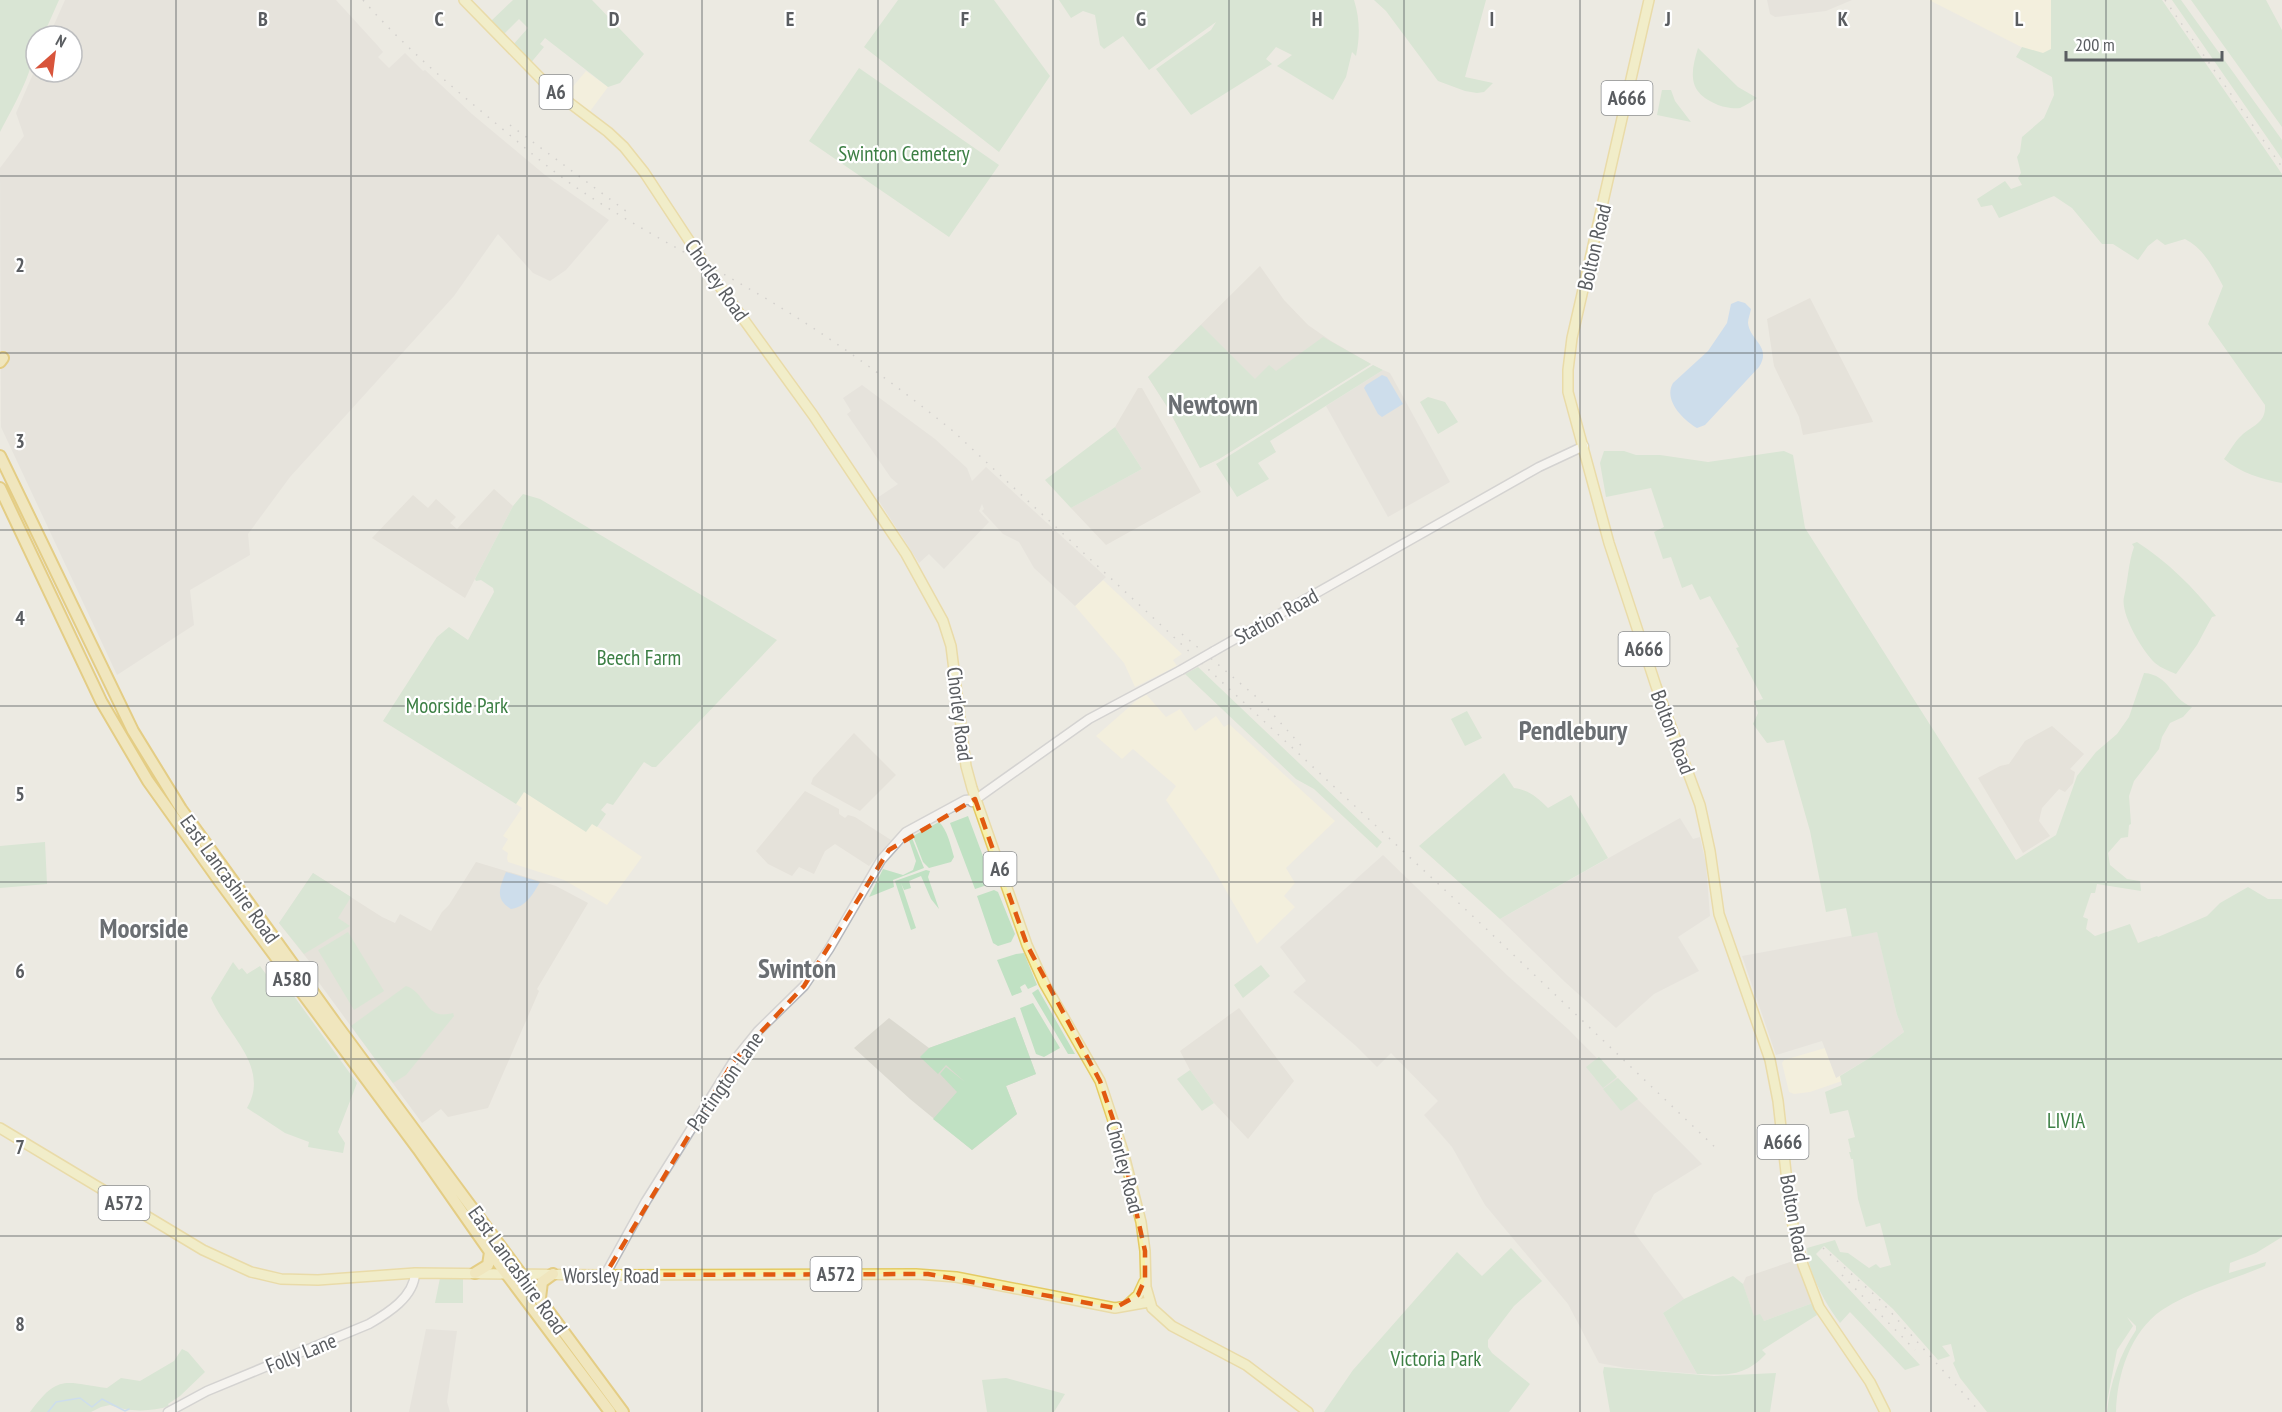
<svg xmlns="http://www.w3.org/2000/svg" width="2282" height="1412" viewBox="0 0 2282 1412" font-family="'PT Sans Narrow',sans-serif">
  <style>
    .commercial { fill: #faf5d8 }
    .industrial { fill: #dddcd6 }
    .education { fill: #dbd9d0 }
    .green { fill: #c0e1c3 }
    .water { fill: #a7cef7 }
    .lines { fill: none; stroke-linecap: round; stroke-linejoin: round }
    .stream { stroke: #a7cef7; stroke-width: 1.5 }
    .secondary-casing { stroke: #b6b8bd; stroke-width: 11 }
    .primary-casing { stroke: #e4ca63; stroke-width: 12 }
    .highway-casing { stroke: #d9ab15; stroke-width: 14 }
    .secondary { stroke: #fff; stroke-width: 8 }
    .primary { stroke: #f7f1ab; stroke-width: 9 }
    .highway { stroke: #f3e292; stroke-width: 10 }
    .rail { stroke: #b2b3b3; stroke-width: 1.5; stroke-dasharray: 1.5 8; stroke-linecap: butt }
    .secondary-bridge-casing { stroke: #b6b8bd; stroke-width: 11; stroke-linecap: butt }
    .primary-bridge-casing { stroke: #e4ca63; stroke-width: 12; stroke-linecap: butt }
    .secondary-bridge { stroke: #fff; stroke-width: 8 }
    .primary-bridge { stroke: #f7f1ab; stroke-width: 9 }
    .marked { fill: none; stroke: #e15910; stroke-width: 4.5; stroke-dasharray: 12 8; stroke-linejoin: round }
    .grid { fill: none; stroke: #5a5d61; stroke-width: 1.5; stroke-opacity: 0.55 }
    .labels { text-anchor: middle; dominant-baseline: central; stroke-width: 4.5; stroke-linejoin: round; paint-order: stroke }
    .shield { fill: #fff; stroke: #8c8e90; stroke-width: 1.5 }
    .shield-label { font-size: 20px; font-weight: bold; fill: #5a5d61 }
    .park-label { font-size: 21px; fill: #3c7f44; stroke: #fff }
    .street-label { font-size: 21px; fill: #5a5d61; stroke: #fff }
    .district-label { font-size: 27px; font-weight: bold; fill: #6b6f73; stroke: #fff }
    .grid-label { font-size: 20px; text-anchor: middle; font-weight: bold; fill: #5a5d61; stroke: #fff; stroke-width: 4.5; stroke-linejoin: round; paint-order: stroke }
  </style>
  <rect width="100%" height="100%" fill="#eceae2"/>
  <path class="commercial" d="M1929,0h122v49l-10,8z
    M586,71l22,16 -20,27 -23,-18z
    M1103,580l79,74 -9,6 4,6 -42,21 -11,-24 -49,-57z
    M1145,693l21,24 14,-8 15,22 21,-15 8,11 5,-3 106,97 -49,47 9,15 -11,13 11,11 -38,37 -47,-81 -44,-63 10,-14 -43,-37 -11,10 -26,-23z
    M524,792l62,39 6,-8 50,34 -35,48 -43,-25 -56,-18 -1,-4 1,-5 -6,-4 6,-10 -5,-3 19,-28 -6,-4z
    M1825,1048l11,29 4,-1 2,5 -32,11 -16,2 -5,-2 -7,-29 2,-3z"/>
  <path class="industrial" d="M65,0h271l42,46 5,6 -5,5 11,11 16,-15 18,18 2,-1 47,44 73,61 64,45 -43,50 -16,11 -17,-8 -35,-39 -44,62 -164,181 -42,57 2,21 -60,35 4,35 -77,50 -116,-248 -1,-259 24,-32 -8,-23 20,-46v5h36v-36h-23z
    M1767,0h85l-26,11 -51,6 -5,-3z
    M1383,370l7,3 60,109 -62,35 -62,-111z
    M862,385l73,54 32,29 5,13 14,-14 120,110 -31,29 -41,-38 -15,-26 -16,-8 -21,-23 2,-2 -2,-5 -3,7 10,11 -45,47 -15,-15 -10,9 -42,-65 21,-14 -7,-6 -44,-64 4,-3 -8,-13z
    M1680,818l13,21 7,-2 6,27 4,52 -32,21 21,34 -45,23 -38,34 -51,-46 -65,-63z
    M1383,855l125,121 60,53 134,135 -48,30 -20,38 50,67 -21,14 34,61 -71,-6 -27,-5 -31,-59 -83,-99 -33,-58 -28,-32 14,-14 -47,-48 -14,14 -21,-21 -63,-54 13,-11 -26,-34z
    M1877,931l20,84 7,17 -33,25 -35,21 -14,-37 -46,14 -34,-99z
    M426,1329l31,2 -10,71 3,10h-41z"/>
  <path class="education" d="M1260,266l24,34 24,25 23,16 40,23 -152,95 -19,9 -34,-63 -18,-28z
    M1810,298l61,119 2,5 -70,13 -4,-18 -25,-51 -7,-47z
    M1138,388h4l59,104 -95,53 -35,-37 71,-39 -27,-42z
    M494,489l19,17 -48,92 -93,-60 41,-43 15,13 8,-9 20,18 -6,6 7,6z
    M2052,726l32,28 -14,15 5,3 -2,11 -8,9 -6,-3 -17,19 -3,13 11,15 -27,17 -45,-75 22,-12 9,-2 16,-23z
    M854,733l42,42 -36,36 -49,-27 2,-6z
    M805,791l34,18v5l6,4 3,-3 7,2 36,23 -22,26 -34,-22 -10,7 -11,23 -15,-7 -7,9 -24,-12 -12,-13z
    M476,862l80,24 32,17 -51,86 2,2 -51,117 -40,9 -7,-8 -19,14 -113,-154 4,-3 -34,-43 34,-50 69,44 13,6 5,-9 31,17 11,-19 7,-7z
    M1239,1008l55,73 -46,58 -34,-36 -24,-33 -10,-19z
    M1015,1017l21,57 -30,12 11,28 -45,36 -62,-51 -56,-51 35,-30 40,30z
    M1796,1260l17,43 -49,18 -10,-4 -11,-33 3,-7z"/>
  <path class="green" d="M0,0h59l-16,36h-7c0,33 -21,67 -36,96z
    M513,0h79l52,54 -24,29 -12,4 -63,-49 -5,6 4,3 -15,18 -18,-18 17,-19 -9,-9 -17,17 -12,-14z
    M898,0h96l56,76 -51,76 -135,-105z
    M1059,0h295c6,19 6,37 2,56l-4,-4 -6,25 -13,23 -56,-34 15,-11 -16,-8 -10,12 6,5 -81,51 -35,-46 55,-39 5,-8 -67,48 -26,-34 -19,13 -4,-4 -5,-30 -12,-4 -12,7z
    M1374,0h112l-21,77 28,6 -9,9 -7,1 -12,-2 -27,-10 -52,-70z
    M2051,0h111l120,174v309c-21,-4 -41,-10 -58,-24 5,-7 11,-18 18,-24 11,-10 24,-12 23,-30l-57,-81 15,-38c-10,-19 -19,-37 -38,-47l-20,6 -8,-6 -9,7 -10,14 -25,-16h-11l-30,-36 -18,-12 -55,22 -7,-13 -11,2 -4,-8 28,-18 6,8 11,-4 -4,-7 3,-5 -4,-16 3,-5 2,-15 22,-19 10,-23 -2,-18 -36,-20 6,-10 21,6 8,-4z
    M2172,0h9l101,140v19z
    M2191,0h75l16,30v97z
    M1698,48l40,39 19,11c-5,3 -12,8 -17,10 -7,1 -18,-1 -24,-4 -28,-12 -26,-30 -18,-56z
    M859,68l140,97 -50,72 -140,-96z
    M1662,90h9l4,11 16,21 -34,-7z
    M1201,325l54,54 14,-14 7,6 47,-34 48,27 -152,95 -19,9 -34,-63 -18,-28z
    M1373,365l10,5 -113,71 6,11 -18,11 11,16 -32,18 -21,-33z
    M1428,397l17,5 13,20 -20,12 -18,-32z
    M1115,427l27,42 -71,39 -26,-28z
    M1604,451h20l12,4h24l48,7 76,-11 9,4 12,73 211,332 40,-25 21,-59 19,-24 21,-18 12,-17 15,-44c26,2 26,25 48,34l-9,10 -13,6 -8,14 -3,12 -25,32 -5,15 2,28 -2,1 -1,12 -7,1 -13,15 2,12 17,14 13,2 1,10 -44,-7 -2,9h-4l-8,24 5,2 -2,10 9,7 35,-12 8,19 19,-7 1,1 49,-21 13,-13 28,-16 20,12h14v338l-26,16 -26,10 -1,10 37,-11 -1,4c-33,14 -72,24 -103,44 -32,22 -45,65 -46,102h-9c3,-29 13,-58 29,-82v-4l-9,-9 6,9 -16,24 -12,62h-118l-27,-34 -7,-15 2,-2 -4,-17 -9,2 8,10 -12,4 -45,-51 -69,-63 -8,8 104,111 -15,5 -55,-58 -10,11c-14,-18 -33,-52 -33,-75l28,-8 5,12 8,1 21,15 7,-4 4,4 11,-3 -11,-42 -14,4 -8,-28 -5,-40h-2l-2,-7h2l-3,-13 7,-2 -7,-27 -18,4 -5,-22 17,-7 -2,-9 31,-19 33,-25 -7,-17 -20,-83 -25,5 -6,-29 -20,4 -16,-81 -26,-91 -17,3 -14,-19 5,-11 -4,-12 9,-2 -27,-51 3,-1 -29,-51 -10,4 -8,-16 -10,4 -11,-31 -8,2 -9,-27 10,-5 -13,-39 -45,9 -6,-34z
    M523,494l17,5 237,141 -121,127h-4l-8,-5 -31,43 -6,-2 -6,7 5,4 -9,13 -5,-3 -6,8 -62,-40 -8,12 -133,-83 54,-84 12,-10 19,13 26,-48 -1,-4 -12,-8 -5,1 -1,-2 38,-73z
    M2137,542c31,20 56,45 79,74l-4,1 -15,28 -21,29c-7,-3 -15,-6 -21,-11 -12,-11 -35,-49 -31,-66 4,-16 4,-33 10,-50l-2,-3z
    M1198,667l184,175 -5,6 -63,-59 -18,-10 -111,-105z
    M1467,711l15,27 -17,8 -14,-27z
    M1504,773l10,15c15,2 23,9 34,20l23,-13 37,63 -108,61 -81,-73z
    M968,816l25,67 -18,6 -25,-66z
    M939,822c8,7 12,24 15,35l-3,5 -22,6 -6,-6 -10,-26z
    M912,838l12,30 -31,12 1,7 -25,10 14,-28 20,6 10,-5 3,-9 -7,-21z
    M45,842l2,42 -47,4v-42z
    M926,870l4,1 -2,6 11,32 -8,-10 -10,-23 -12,5 2,7 -7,2 -3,-7 15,45 -5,2 -16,-49z
    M313,873l38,24 -13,21 12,8 -46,28 -25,-31z
    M994,890l4,2 17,42 -4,8 -13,4 -5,-3 -16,-47z
    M348,932l36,59 -30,19 -36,-60z
    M1024,953l13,32 -9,4 -3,-5 -5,3 2,5 -10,4 -15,-36 19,-6z
    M233,962l6,8 3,-2 5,6 13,-8 22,30h4l5,-4 66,91 -19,49 7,11 -2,10 -35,-6 1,-5 -24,-9 -38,-25c24,-42 -21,-74 -36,-110z
    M1261,965l9,11 -27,22 -9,-13z
    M406,986c21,7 18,35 47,27l1,3 -48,59 -13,8 -42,-57z
    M1038,989l37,65h-7l-36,-61z
    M1033,1003l27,45 -16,9 -8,-3 -16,-46z
    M1015,1017l21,57 -30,12 11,28 -45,36 -39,-31 24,-27 -17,-18 6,-7 19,15 -19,-17 -8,9 -18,-17 9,-9z
    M1599,1057l18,20 -14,11 -17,-21z
    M1190,1070l24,33 -12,8 -25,-32z
    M1618,1078l20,21 -17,12 -18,-22z
    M1511,1248l31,33 -28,25 -26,34v7l4,6 38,31 -21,28h-185l29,-42 104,-118 25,24z
    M1733,1276l10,8 11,32 6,-2 4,7 49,-18 4,12 -55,35 4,4c-22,23 -38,21 -69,20l-34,-61 21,-14z
    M440,1278h23v25h-28z
    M182,1349l6,3 17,20 -25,24 -12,8 1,2c-17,6 -43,6 -59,-1l-9,2 -10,5h-61c28,-38 34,-30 77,-24l14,-10 19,3 34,-20z
    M1604,1367l110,9 62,-3 -6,39h-160l-7,-40z
    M1006,1378l59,16 -11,18h-67l-5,-32z"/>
  <path class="water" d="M1738,301l7,2 6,6c-1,5 -3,10 -3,14 2,18 24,23 11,44l-54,58 -8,3c-14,-8 -34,-28 -24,-45l35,-32 19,-28 4,-19z
    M1382,375l5,2 16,27 -21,13 -4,-3 -14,-26 2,-3z
    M506,872l34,10c-7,12 -14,25 -29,27 -17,-10 -11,-22 -5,-37z"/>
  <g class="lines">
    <path class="stream" d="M48,1412l8,-10 24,-4 12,9 10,-8 23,12 4,-2"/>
    <g class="secondary-casing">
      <path id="secondary" d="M1214,651l325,-184 45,-21
        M972,802l117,-83 92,-49
        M605,1275l41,-74 87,-139 25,-31 46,-45 25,-37 52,-89 25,-28 59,-32 10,-1
        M168,1412l39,-21 162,-67c19,-11 45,-27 46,-51"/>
    </g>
    <g class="primary-casing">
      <path id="primary" d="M464,0l86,88 58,44 16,15 20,25 50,76
        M1649,0l-77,338 -4,32v22l41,151 47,143 44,119 10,46 9,63 51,146 8,41 13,116 12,48 16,42 51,75 15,30
        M718,284l95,131 93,139 37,67 8,25 15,120 6,22 55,157 17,38 56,98 23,70 18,71 4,29 1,36 6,21 20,18 74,39 62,47
        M0,1128l203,122 48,22 30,7 37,1 97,-7 190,2 311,-1 40,3 159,31 34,-6
        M480,1227l27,40 -1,6
        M1126,1306l12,-11 6,-13"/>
    </g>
    <g class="highway-casing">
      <path id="highway" d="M0,362l3,-4
        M0,456l133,275 48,78 155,215 287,388
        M0,488l101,213 47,80 72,101 198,267 72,103 120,160
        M475,1273l13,-8 2,-13
        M540,1298l2,-16 11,-8"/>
    </g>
    <use href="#secondary" class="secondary"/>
    <use href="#primary" class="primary"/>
    <use href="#highway" class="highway"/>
    <path class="rail" d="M363,0c41,47 89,87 136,126 25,21 49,42 75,60 57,39 119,70 179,105 71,41 137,89 200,140l525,490 241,230
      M2165,0l117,167
      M510,125l120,89
      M1182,634l78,66 46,51
      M1823,1248l56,51 101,113
      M1842,1275l73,75"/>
    <g class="secondary-bridge-casing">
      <path id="secondary-bridge" d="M1181,670l33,-19"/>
    </g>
    <g class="primary-bridge-casing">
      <path id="primary-bridge" d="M694,248l24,36"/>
    </g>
    <use href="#secondary-bridge" class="secondary-bridge"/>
    <use href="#primary-bridge" class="primary-bridge"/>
  </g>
  <path d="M0 0H2282V1412H0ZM975,799l52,146 73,136 21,62 24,108v28l-7,16 -23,13 -187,-34 -323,1 128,-213 71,-76 85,-136z" fill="#eceae2" fill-opacity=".55" fill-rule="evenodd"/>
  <path class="marked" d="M975,799l52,146 73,136 21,62 24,108v28l-7,16 -23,13 -187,-34 -323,1 128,-213 71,-76 85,-136z"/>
  <path class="grid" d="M176,0v1412M351,0v1412M527,0v1412M702,0v1412M878,0v1412M1053,0v1412M1229,0v1412M1404,0v1412M1580,0v1412M1755,0v1412M1931,0v1412M2106,0v1412M0,176h2282M0,353h2282M0,530h2282M0,706h2282M0,882h2282M0,1059h2282M0,1236h2282"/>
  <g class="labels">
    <g class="shield">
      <rect x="539.5" y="75" width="33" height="34" rx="4.5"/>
      <rect x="1601.5" y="81" width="51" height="34" rx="4.5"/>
      <rect x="1618.5" y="632" width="51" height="34" rx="4.5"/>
      <rect x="983.5" y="852" width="33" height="34" rx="4.5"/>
      <rect x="266.5" y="962" width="51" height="34" rx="4.5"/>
      <rect x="1757.5" y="1125" width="51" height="34" rx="4.5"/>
      <rect x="98.5" y="1186" width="51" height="34" rx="4.5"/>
      <rect x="810.5" y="1257" width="51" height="34" rx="4.5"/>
    </g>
    <g class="shield-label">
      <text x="556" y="92">A6</text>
      <text x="1627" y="98">A666</text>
      <text x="1644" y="649">A666</text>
      <text x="1000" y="869">A6</text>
      <text x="292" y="979">A580</text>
      <text x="1783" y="1142">A666</text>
      <text x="124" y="1203">A572</text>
      <text x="836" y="1274">A572</text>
    </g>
    <g class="park-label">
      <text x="904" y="153">Swinton Cemetery</text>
      <text x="639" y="657">Beech Farm</text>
      <text x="457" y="705">Moorside Park</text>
      <text x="2066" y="1120">LIVIA</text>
      <text x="1436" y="1358">Victoria Park</text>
    </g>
    <g class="street-label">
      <text transform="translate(1594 247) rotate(-77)">Bolton Road</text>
      <text transform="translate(717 280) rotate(55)">Chorley Road</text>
      <text transform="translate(1276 616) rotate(-29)">Station Road</text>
      <text transform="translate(960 714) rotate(83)">Chorley Road</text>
      <text transform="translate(1673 732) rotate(69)">Bolton Road</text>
      <text transform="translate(230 879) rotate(54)">East Lancashire Road</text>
      <text transform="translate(725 1081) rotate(-55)">Partington Lane</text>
      <text transform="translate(1125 1167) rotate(75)">Chorley Road</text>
      <text transform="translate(1795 1218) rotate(80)">Bolton Road</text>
      <text transform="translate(518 1270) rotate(54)">East Lancashire Road</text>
      <text x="611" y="1275">Worsley Road</text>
      <text transform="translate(301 1353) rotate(-22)">Folly Lane</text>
    </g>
    <g class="district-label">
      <text x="1213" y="404">Newtown</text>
      <text x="1573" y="730">Pendlebury</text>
      <text x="144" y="928">Moorside</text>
      <text x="797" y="968">Swinton</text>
    </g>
  </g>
  <g class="grid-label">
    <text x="263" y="26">B</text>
    <text x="439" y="26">C</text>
    <text x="614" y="26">D</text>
    <text x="790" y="26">E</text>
    <text x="965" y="26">F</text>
    <text x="1141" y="26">G</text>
    <text x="1317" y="26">H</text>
    <text x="1492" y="26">I</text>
    <text x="1668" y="26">J</text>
    <text x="1843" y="26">K</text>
    <text x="2019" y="26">L</text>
    <text x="20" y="272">2</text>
    <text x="20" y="448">3</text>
    <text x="20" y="625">4</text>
    <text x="20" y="801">5</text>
    <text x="20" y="978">6</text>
    <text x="20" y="1154">7</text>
    <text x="20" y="1331">8</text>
  </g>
  <g transform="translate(54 54) rotate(28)"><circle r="28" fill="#ffffff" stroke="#bdbec0" stroke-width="1.5"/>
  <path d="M0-4.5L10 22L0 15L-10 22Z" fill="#d8543b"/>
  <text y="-9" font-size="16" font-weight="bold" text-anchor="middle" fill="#5a5d61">N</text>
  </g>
  <path d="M2066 51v9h156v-9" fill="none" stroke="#5a5d61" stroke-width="3"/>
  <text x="2075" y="51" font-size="18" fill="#5a5d61" stroke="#ffffff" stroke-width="4.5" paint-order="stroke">200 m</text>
</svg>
